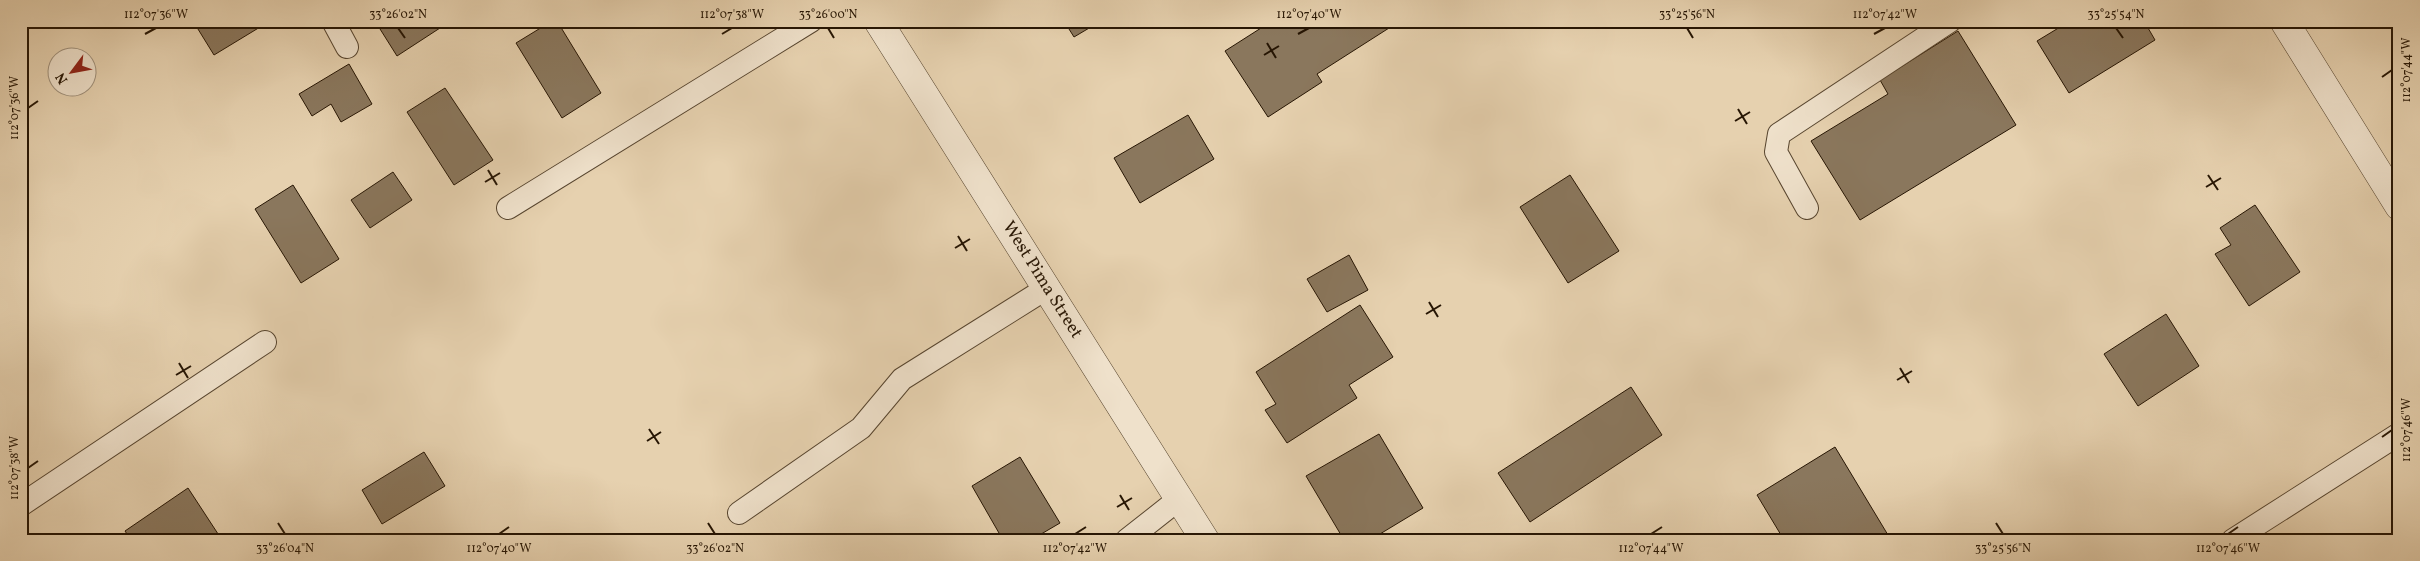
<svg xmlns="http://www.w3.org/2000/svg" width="2420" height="561" viewBox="0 0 2420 561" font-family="Vollkorn,serif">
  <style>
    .building { fill: #8a775d; stroke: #271604 }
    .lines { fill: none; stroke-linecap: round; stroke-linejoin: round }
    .lane-casing { stroke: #57452f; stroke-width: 24 }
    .street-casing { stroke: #57452f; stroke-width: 29 }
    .lane { stroke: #efe1cb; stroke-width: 22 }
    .street { stroke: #efe1cb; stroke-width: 28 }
    .ticks { fill: none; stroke: #271604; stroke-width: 2 }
    .labels { text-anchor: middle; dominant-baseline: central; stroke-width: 4; stroke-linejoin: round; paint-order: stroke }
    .street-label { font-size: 18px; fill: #271604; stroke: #efe1cb }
    .neatline { fill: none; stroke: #271604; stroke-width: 2 }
    .ticks-label { font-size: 12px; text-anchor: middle; fill: #271604 }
  </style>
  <rect width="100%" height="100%" fill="#e6d1af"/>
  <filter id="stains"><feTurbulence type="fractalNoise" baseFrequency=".004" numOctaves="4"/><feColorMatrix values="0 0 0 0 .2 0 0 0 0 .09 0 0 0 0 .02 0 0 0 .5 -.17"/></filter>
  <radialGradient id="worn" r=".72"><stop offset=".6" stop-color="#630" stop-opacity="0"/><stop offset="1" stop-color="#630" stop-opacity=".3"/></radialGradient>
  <path class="building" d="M193,21h77l-56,34z
    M375,21h61l4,7 -43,28z
    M552,21h5l44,72 -39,25 -46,-75z
    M701,21h13l-9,6z
    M1064,21h37l-27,16z
    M1272,21h128l-83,53 5,8 -54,35 -43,-66z
    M2070,21h74l11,19 -86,53 -32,-52z
    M1958,31l58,94 -156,95 -49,-79 77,-47 -8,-14z
    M349,64l23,40 -31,18 -10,-18 -19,12 -13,-22z
    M445,88l48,72 -39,25 -47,-73z
    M1188,115l26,44 -74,44 -26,-45z
    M393,172l19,28 -42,28 -19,-28z
    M1570,175l49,76 -51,32 -48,-76z
    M293,185l46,74 -38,24 -46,-74z
    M2255,205l45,67 -51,34 -34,-52 16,-9 -11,-17z
    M1349,255l19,35 -41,22 -20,-33z
    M1360,305l33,52 -44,28 8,13 -70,45 -22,-33 11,-6 -20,-32z
    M2166,314l33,52 -61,40 -34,-52z
    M1631,387l31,48 -132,87 -32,-49z
    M1379,434l44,74 -53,32h-26l-38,-64z
    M1835,447l56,93h-107l-27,-45z
    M424,452l21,34 -63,38 -20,-34z
    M1020,457l40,66 -29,17h-28l-31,-54z
    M188,488l34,52h-91l-6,-9z"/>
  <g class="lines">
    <g class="lane-casing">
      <path id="lane" d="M333,21l14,26
        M508,208l303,-187
        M1807,208l-31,-56 3,-18 171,-113
        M21,505l244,-163
        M739,513l122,-85 41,-49 145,-91
        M1127,540l52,-41
        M2233,540l166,-106"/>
    </g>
    <g class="street-casing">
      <path id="street" d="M878,21l327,519
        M2284,21l115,185"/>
    </g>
    <use href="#lane" class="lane"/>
    <use href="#street" class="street"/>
  </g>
  <path class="ticks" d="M398,28l7,10M828,28l6,10M1687,28l6,10M2116,28l7,10M145,34l11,-6M722,34l10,-6M1298,34l11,-6M1874,34l11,-6M1267,43l9,15M1264,55l15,-9M2382,77l10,-7M28,108l10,-7M1738,109l9,15M1735,121l15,-9M488,170l9,15M2208,175l10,15M485,182l15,-9M2206,187l15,-9M958,236l9,15M955,248l15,-9M1429,302l9,15M1426,314l15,-9M179,363l9,15M1900,368l9,15M176,375l15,-9M1897,380l15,-9M649,429l10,15M2382,437l10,-7M647,441l14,-9M28,468l10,-7M1120,495l9,15M1117,507l15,-9M278,523l7,11M708,523l7,11M1996,523l7,11M499,534l10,-7M1075,534l11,-7M1651,534l11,-7M2228,534l10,-7"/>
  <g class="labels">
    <g class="street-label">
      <text transform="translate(1042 280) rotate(58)">West Pima Street</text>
    </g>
  </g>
  <rect width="2420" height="561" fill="none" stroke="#e6d1af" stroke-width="55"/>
  <g transform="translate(72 72) rotate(238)"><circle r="24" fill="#efe1cb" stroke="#9f907b"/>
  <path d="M0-4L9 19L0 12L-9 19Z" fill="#8f2418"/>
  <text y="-8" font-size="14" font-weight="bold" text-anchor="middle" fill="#271604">N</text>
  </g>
  <rect x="28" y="28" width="2364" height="506" class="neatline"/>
  <g class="ticks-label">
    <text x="156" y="18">112°07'36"W</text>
    <text x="398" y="18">33°26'02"N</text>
    <text x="732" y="18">112°07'38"W</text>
    <text x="828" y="18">33°26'00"N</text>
    <text x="1309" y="18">112°07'40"W</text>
    <text x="1687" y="18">33°25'56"N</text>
    <text x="1885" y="18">112°07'42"W</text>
    <text x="2116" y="18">33°25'54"N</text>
    <text transform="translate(2406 70) rotate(-90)" y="4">112°07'44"W</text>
    <text transform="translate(14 108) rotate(-90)" y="4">112°07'36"W</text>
    <text transform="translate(2406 430) rotate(-90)" y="4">112°07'46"W</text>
    <text transform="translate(14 468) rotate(-90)" y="4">112°07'38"W</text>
    <text x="285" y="552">33°26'04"N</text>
    <text x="499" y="552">112°07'40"W</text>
    <text x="715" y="552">33°26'02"N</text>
    <text x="1075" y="552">112°07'42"W</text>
    <text x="1651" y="552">112°07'44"W</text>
    <text x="2003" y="552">33°25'56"N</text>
    <text x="2228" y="552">112°07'46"W</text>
  </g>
  <rect width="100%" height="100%" filter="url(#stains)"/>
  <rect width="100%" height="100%" fill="url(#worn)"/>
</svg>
